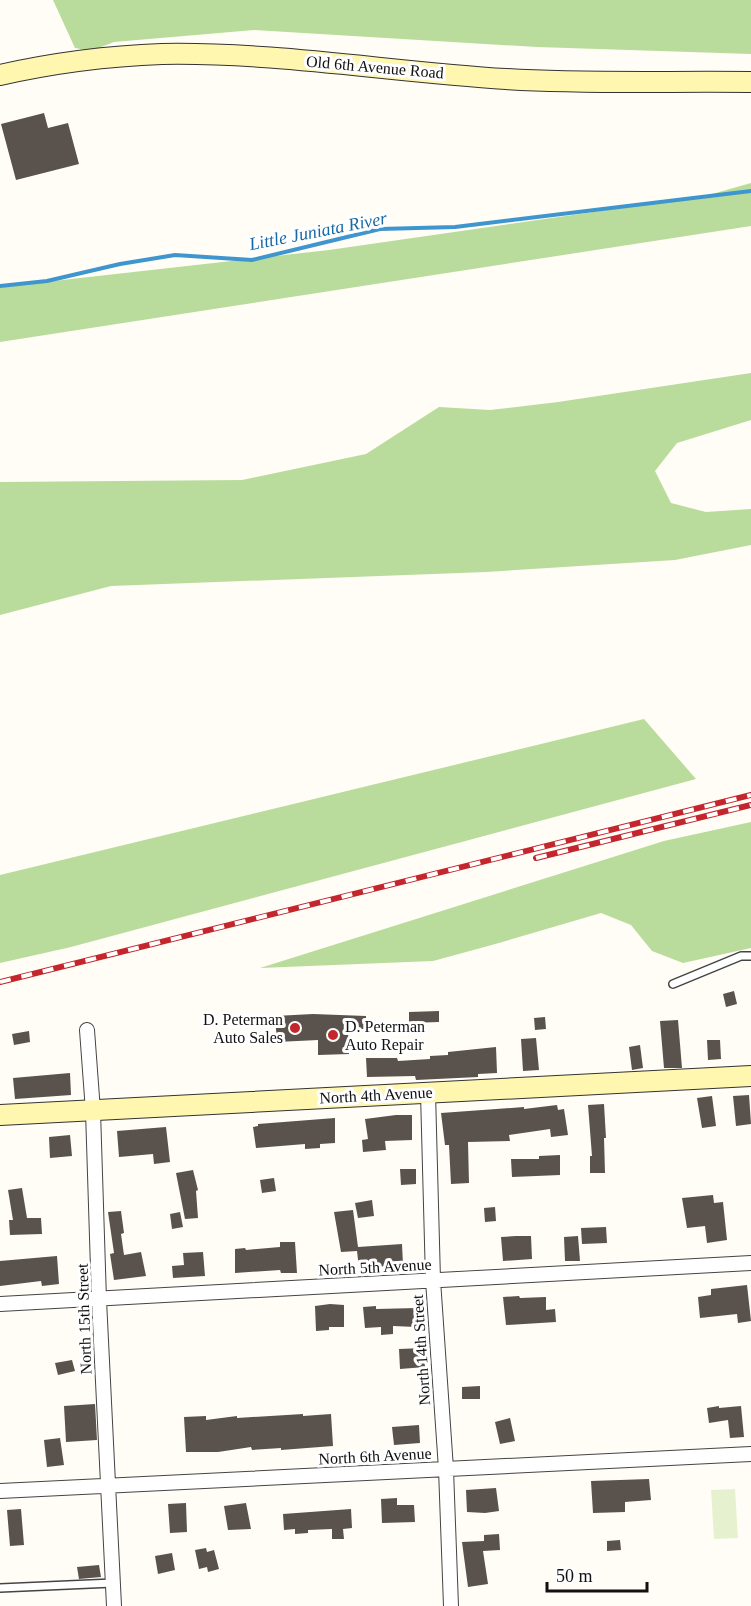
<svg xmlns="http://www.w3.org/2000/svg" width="751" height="1606" viewBox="0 0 751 1606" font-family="Georgia,serif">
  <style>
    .forest { fill: #b9dc9c }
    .pitch { fill: #e6f2cf }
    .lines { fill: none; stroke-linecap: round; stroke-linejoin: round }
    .stream { stroke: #3f96cf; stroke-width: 4 }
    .building { fill: #5a524d }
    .lane-casing { stroke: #444; stroke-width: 10 }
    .street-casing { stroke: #444; stroke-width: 16 }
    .secondary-casing { stroke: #333; stroke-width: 22 }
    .lane { stroke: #fff; stroke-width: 7 }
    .street { stroke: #fff; stroke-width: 14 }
    .secondary { stroke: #fff6b0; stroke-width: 20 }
    .rail-casing { stroke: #c4262e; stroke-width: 6 }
    .rail { stroke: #fff; stroke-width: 4; stroke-dasharray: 11; stroke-linecap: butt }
    .poi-dot { fill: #c4262e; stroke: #fff; stroke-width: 2 }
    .labels { text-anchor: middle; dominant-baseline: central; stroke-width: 6; stroke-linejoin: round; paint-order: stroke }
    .street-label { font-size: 16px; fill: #111; stroke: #fff }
    .poi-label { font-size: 16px; fill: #111; stroke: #fff; text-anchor: end }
    .water-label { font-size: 18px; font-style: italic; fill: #1768a6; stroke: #fff }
  </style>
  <rect width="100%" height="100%" fill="#fffdf5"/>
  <path class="forest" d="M53,0h698v54l-214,-7 -283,-17 -140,12 -23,9 -16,-3z
    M751,183v43l-751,116v-55l329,-37 376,-54z
    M751,373v47l-74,23 -22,28 16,32 35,9 45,-3v36l-76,15 -189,12 -375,14 -111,29v-133l242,-2 124,-26 73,-47 51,3 68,-8z
    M644,719l52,60 -625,168 -71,16v-88z
    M751,822v126l-68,15 -31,-12 -21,-26 -30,-12 -102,30 -66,18 -173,7 404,-127z"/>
  <path class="pitch" d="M735,1489l3,49 -24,1 -3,-49z"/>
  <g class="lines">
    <path class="stream" d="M0,286l47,-5 73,-17 55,-9 77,5 128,-31 75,-2 296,-36"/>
  </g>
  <path class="building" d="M44,113l4,15 20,-5 11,41 -63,16 -15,-56z
    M734,991l3,13 -11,3 -3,-13z
    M439,1011v11l-30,1v-11z
    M313,1014l53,2v13h-18l1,25 -31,1v-15l-41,2 -2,-26z
    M545,1017l1,12 -11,1 -1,-12z
    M678,1020l4,48h-18l-4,-47z
    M29,1031l1,11 -16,3 -2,-11z
    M536,1038l3,32 -16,1 -2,-32z
    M707,1040h13l1,19 -13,1z
    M640,1045l3,23 -11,2 -3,-23z
    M496,1047l1,26 -19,1v3l-62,3 -1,-4 -48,1 -1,-19h31l1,3 32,-2v-3l18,-1v-3z
    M70,1073l1,22 -56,4 -2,-21z
    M749,1095l2,29 -15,2 -3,-30z
    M712,1096l4,30 -14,2 -5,-30z
    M604,1104l2,34h-2l1,35h-15v-17h2l-4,-51z
    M557,1105l1,5 6,-1 4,26 -17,2 -1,-8 -41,6 1,6 -42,1 1,41 -18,1 -2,-39h-4l-4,-32 83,-6v2z
    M396,1115h16v25l-27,1 1,9 -23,2 -1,-12 6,-1 -3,-20z
    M335,1118v25l-15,1v4l-15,1v-5l-49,4 -3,-21 5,-1v-2z
    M166,1127l4,35 -16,2 -1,-10 -34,3 -2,-26z
    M70,1135l2,21 -22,2 -1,-21z
    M560,1155v20l-48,2 -1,-18h28v-3z
    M400,1169h16v15l-15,1z
    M193,1170l5,20 -2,1 2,27 -13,1 -9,-46z
    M274,1178l2,13 -14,2 -2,-13z
    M22,1188l5,30h14l1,16 -32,1 -1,-15h4l-5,-30z
    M713,1195l1,8 9,-1 4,38 -20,3 -2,-17 -18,2 -5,-30z
    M372,1200l2,16 -16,2 -3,-15z
    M495,1207l1,14 -11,1 -1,-14z
    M353,1210l5,37 44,-3 1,21 -44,3 -2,-17 -16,1 -7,-40z
    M121,1211l3,22 -3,1 3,21 17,-3 5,24 -32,4 -4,-26 4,-1 -6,-41z
    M180,1212l3,15 -11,2 -2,-15z
    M606,1227l1,16 -25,1 -1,-16z
    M516,1236h15l1,23 -29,2 -2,-24z
    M578,1236l2,25h-15l-1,-24z
    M280,1242h15l2,31h-16l-1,-3 -45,3v-24l10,-1 1,2 34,-3z
    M203,1252l2,24 -32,2 -1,-12 12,-1 -1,-12z
    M57,1256l2,28 -17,2 -1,-5 -41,5v-25z
    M747,1285l4,36 -13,2 -1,-9 -37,4 -2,-21 13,-2v-6z
    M519,1296l1,2 26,-1v13l9,-1 1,13 -50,3 -3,-28z
    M330,1304l14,1v22h-15v3l-13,1 -1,-25z
    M376,1306v3l41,-1 -1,19 -23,-1v8l-12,1v-8l-16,1 -2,-21z
    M424,1348l1,19 -25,2 -1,-20z
    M72,1360l3,11 -17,4 -3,-12z
    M480,1386v13h-18v-12z
    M95,1404l2,36 -31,2 -2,-36z
    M719,1406v2l22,-2 3,31 -14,1 -2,-18 -19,3 -2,-15z
    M303,1414v2l28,-2 2,32 -52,4v-2l-29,2 -1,-3 -33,5h-32l-2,-35 22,-1v4l31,-4v2z
    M510,1418l5,23 -15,3 -5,-22z
    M419,1425l1,18 -26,2 -2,-18z
    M60,1438l4,27 -17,2 -3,-27z
    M649,1479l2,21 -26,2v10l-32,1 -2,-32z
    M496,1488l3,23 -14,2 -18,-1 -1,-22z
    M397,1498v7h17l1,17 -33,1 -1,-24z
    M186,1503l1,29 -17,1 -2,-29z
    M246,1503l5,26 -23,1 -4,-24z
    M21,1509l3,36 -14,1 -3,-36z
    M351,1509l1,19 -9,1 1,10h-12v-10l-24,1v3l-13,1v-5l-11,1 -1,-16z
    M499,1534l1,16 -17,1 5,33 -20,3 -6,-45 22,-1v-6z
    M620,1540l1,10 -14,1v-10z
    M206,1548l1,4 7,-2 5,19 -11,3 -1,-5 -8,2 -4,-19z
    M172,1553l3,17 -17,4 -3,-18z
    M99,1565l2,12 -22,2 -2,-12z"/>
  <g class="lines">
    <g class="lane-casing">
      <path id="lane" d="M673,984l68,-28h10
        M0,1588l113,-5"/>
    </g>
    <g class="street-casing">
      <path id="street" d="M87,1030l6,81 6,189 15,306
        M428,1093l5,187 13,189 5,137
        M0,1304l751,-41
        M0,1491l751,-37"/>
    </g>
    <g class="secondary-casing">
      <path id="secondary" d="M0,75c53,-12 108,-19 162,-21 115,-2 229,18 344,25 81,5 163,2 245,3
        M0,1115l751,-39"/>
    </g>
    <use href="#lane" class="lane"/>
    <use href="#street" class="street"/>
    <use href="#secondary" class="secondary"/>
    <g class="rail-casing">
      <path id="rail" d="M536,858l215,-53
        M0,982l751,-187"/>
    </g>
    <use href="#rail" class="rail"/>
  </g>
  <g class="poi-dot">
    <circle cx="295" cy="1028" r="6"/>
    <circle cx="333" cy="1035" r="6"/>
  </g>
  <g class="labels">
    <g class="street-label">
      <text transform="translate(375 67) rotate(5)">Old 6th Avenue Road</text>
      <text transform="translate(376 1095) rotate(-3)">North 4th Avenue</text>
      <text transform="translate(375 1267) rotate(-3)">North 5th Avenue</text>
      <text transform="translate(84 1319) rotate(-92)">North 15th Street</text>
      <text transform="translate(421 1350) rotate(-94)">North 14th Street</text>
      <text transform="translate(375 1456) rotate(-3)">North 6th Avenue</text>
    </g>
    <g class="poi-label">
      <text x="283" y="1019">D. Peterman<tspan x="283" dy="18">Auto Sales</tspan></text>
      <text x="345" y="1026" text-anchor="start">D. Peterman<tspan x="345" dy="18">Auto Repair</tspan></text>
    </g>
    <g class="water-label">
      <text transform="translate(318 231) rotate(-11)">Little Juniata River</text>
    </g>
  </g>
  <path d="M547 1582v9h100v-9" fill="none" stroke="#111111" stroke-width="3"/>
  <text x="556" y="1582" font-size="18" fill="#111111" stroke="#ffffff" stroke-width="4.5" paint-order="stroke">50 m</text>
</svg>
